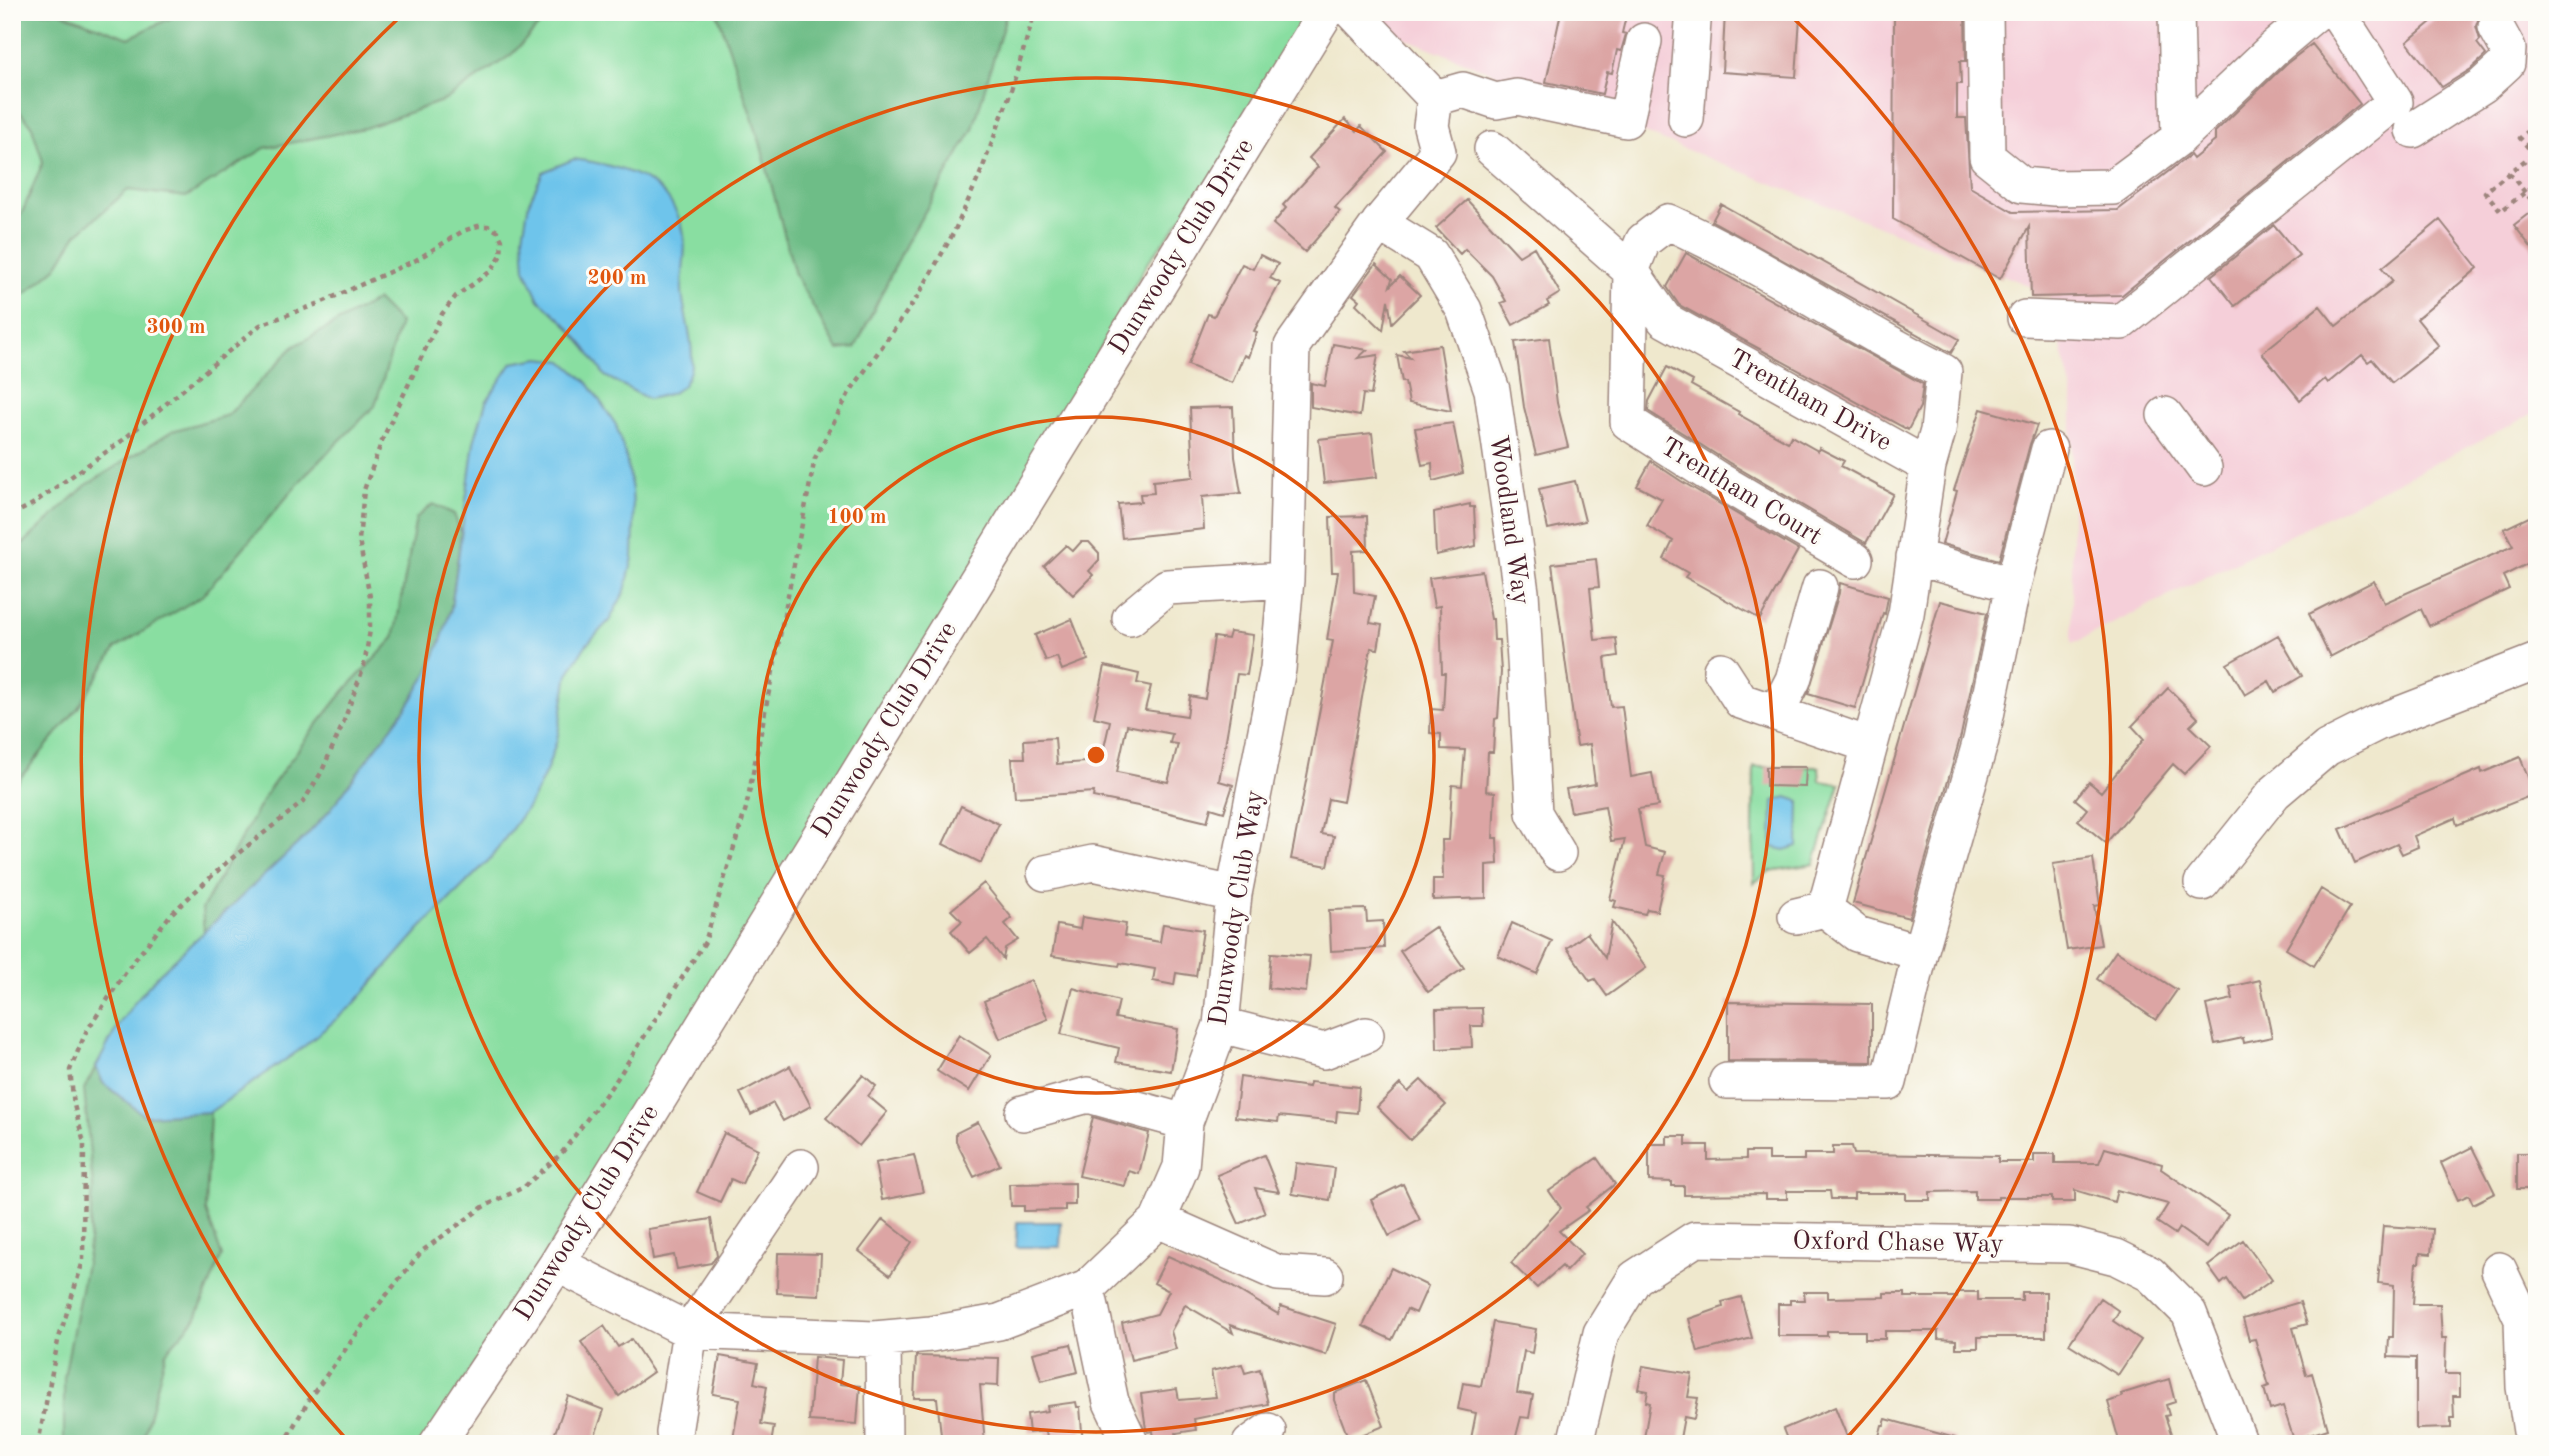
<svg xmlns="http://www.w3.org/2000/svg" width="2549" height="1456" viewBox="0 0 2549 1456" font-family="'Old Standard TT',serif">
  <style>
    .built { fill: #f5cfd9 }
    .green { fill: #89dea1; stroke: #6a7e66; stroke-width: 2 }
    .forest { fill: #6ebd87; stroke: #5c6e59; stroke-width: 2 }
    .water { fill: #6ec4eb; stroke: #5c728b; stroke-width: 2 }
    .building { fill: #dca5a4; fill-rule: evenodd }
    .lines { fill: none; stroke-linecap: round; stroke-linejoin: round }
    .minor-casing { stroke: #9c847c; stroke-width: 38 }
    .path { stroke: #9c847c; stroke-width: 4.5; stroke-dasharray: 5 5; stroke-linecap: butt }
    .minor { stroke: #fff; stroke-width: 35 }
    .ring { fill: none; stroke: #e0560e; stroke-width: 3.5 }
    .labels { text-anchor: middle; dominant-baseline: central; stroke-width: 6; stroke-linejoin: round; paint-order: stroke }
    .street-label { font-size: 26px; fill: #4a1f2b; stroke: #fdfcf7 }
    .centre { fill: #e0560e; stroke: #fdfcf7; stroke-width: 3.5 }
    .ring-label { font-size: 21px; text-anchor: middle; font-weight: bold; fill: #e0560e; stroke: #fdfcf7; stroke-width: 6; stroke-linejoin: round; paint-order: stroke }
  </style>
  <rect width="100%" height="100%" fill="#fdfcf7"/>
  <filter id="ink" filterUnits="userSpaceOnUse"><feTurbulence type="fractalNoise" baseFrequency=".0143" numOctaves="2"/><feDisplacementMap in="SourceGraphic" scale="14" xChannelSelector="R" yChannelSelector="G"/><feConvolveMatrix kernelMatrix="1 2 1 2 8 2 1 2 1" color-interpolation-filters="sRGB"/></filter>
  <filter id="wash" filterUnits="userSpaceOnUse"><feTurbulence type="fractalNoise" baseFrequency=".00686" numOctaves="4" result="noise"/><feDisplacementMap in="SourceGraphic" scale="28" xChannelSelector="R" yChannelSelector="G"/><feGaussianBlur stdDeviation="1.57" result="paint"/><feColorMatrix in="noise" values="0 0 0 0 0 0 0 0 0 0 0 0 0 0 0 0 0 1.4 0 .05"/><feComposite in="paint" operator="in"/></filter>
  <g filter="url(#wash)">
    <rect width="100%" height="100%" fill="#efe8cd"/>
    <path class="built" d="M1339,12h1198v400l-465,232v-252l-24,-99z"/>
    <path class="green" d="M12,12h1326l-192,253 -178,328 -545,851h-411z
      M1754,767h65l1,14 20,3 -26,80 -44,7 -16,12 -1,-57z"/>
    <path class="forest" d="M12,12h47l70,26 54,-26 368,1 -40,42 -66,45 -80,28 -100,20 -79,49 -58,-7 -51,44 -21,34 -44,37v-85l10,-7 21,-51 -12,-38 -19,-20z
      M717,12h290l-34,117 -67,115 -51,104 -17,2 -43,-75 -35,-133z
      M377,300l23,23 -25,83 -65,64 -107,125 -87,53 -38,60 -66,80v-242l12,-3 61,-57 87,-55 56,-16 65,-68z
      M433,504l21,10 7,19 -10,76 -10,32 -13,31 -17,29 -81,109 -23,25 -103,97 -2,-23 64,-115 42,-58 37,-46 49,-52 22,-120z
      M96,1067l7,16 42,33 65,-4 -4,99 16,45 -26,62 -30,34 -24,92h-78v-67l24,-124 5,-65 -9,-99z"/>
    <path class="water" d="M574,159c28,4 74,13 93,38 5,7 12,20 15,29 6,20 0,43 0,64 1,29 21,69 1,95 -8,10 -24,11 -35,14l-43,-23 -19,-28 -22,-26 -25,-22 -14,-31 -2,-33 6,-34 14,-30z
      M540,358l23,3 25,22 28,42 10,32 6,33 2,34 -1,34 -8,33 -16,30 -23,24 -18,29 -11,66 -11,32 -15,30 -40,56 -71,71 -67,76 -52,44 -91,63 -65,4 -42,-33 -7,-16 21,-40 20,-28 22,-25 148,-139 23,-25 81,-109 17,-29 13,-31 10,-32 23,-167 12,-40 26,-39z
      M1787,797l12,4 -1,45 -13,4 -13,-3 1,-46z
      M1017,1222h44l-1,25h-44z"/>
    <g id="blocks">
      <path class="building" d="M1561,12h66l-5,21 4,1 -5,17 -4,-1 -5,23 -5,-1 -5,22 -56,-12z
        M1725,12l75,5 -4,60 -74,-5z
        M1894,12h71l1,49h-6l1,23h-4v34h9l4,69 43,25 105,-2 72,-55 3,4 22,-18v-9l71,-68 26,-20 48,60 -238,191 -91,2 -2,-70 -29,52 -107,-60z
        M2443,12h40l-4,5 -3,9 4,14 -3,3 9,12 -15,14 -29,18 -35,-45z
        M1345,119l12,12 4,-5 26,26 -52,56 5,4 -35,40 -32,-28 13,-16 -3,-3 35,-38 -9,-9z
        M1467,200l52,56 15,-9 26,46 -13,8 2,4 -36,20 -12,-22 5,-2 -14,-25 -27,-27 -5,5 -24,-26z
        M1721,204l238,135 -8,14 -239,-132z
        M2537,207v48l-23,-30z
        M2440,220l38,48 -61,51 22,27 -47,37 -20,-24 -4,3 -6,-7 -34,28 -3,-4 -25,21 -38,-47 58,-47 16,20 4,-3 53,-42 -11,-13z
        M2274,225l25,30 -64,51 -24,-30z
        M1686,253l237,131 -3,23 -12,23 -229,-125 -12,-18z
        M1260,255l18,9 -8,14 10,5 -26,48 3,1 -9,25 -4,-2 -12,28 -44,-18 20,-51 6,2 28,-52 11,5z
        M1376,264l16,15 -2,7 10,-10 20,19 -28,28 -4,-23 -5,30 -27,-26 3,-4 -6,-5z
        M1549,338l8,65 11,44 -32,8 -12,-48 -9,-65z
        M1333,344l34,6 -9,8 20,-3 -7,40 -8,-1 -3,22 -49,-9v-24l14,3z
        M1440,345l11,66 -42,-8 -4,-21h-3l-5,-27 14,3 -7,-7z
        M1667,367l26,14 -2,4 48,27 -1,2 50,28 3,-6 27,15 1,-3 25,13 -3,5 52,28 -27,49 -138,-81 -80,-51 1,-10z
        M1233,407l2,50 6,36 -39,4 2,32 -82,9 -4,-34 23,-2 -1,-8 14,-1 -1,-12 40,-4 -3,-69z
        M1981,409l56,16 -7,19 -31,116 -57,-16 15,-53 -3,-1z
        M1453,423l10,50 -30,8 -1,-18 -10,2 -7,-37z
        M1372,433l5,44 -53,6 -5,-44z
        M1651,461l30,20 117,69 -38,69 -75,-42 3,-4 -24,-14 9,-18 -26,-15 15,-27 -25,-13z
        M1575,481l10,40 -37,8 -9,-40z
        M1470,504v3h4l2,39 -40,9 -2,-43z
        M2537,513v46l-34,17 6,13 -80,37 -8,-17 -91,48 -21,-43 65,-33 10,22 129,-57 -9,-17z
        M1367,516l1,34 -15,1 1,41 21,4 -5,27 12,2 -4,24 -7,-1 -28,154 -15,-3 -7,35 13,2 -6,30 -37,-7 42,-218 -6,-1 11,-68h-6l-2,-55z
        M1081,542h8l10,11v7l-10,11 4,4 -20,20 -29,-29 22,-21 7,6z
        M1596,559l3,28 -9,1 5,52 21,-2 2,18 -13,2 6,49 11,-1 9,71 21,-4 6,33 -20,3 7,38 20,5 -6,22 6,1 -8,36 -10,-2 -2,5 -31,-7 2,-6 -6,-2 15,-60 -14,2 -6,-35 -34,6 -5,-23 29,-5 -5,-40 -13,2 -25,-182z
        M1482,571l9,48h2l1,21h5l2,32 -3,46 -3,1 -2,33h-5l-2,39 9,1 -2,46h4l1,26 -12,1v33l-53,2v-21h10l-1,-39h7l3,-55 10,1 3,-36 -24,-1v-15l-11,-1 1,-24 12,1 2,-37h-3l-2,-67 -6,1 -5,-29z
        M1840,583l48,14 -3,17 -2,-1 -28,95 -47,-14 31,-101z
        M1940,601l47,12 -26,122 -52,183 -56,-15z
        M1072,619l16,41 -26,10 -5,-13 -11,4 -11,-26z
        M1230,632l23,3 -6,40 -10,-1 -18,107 14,4 -9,27 -13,-4 -4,14 -54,-13 -60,-12 1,-5 -79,5 -3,-39h13l-1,-18 31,-2 2,26 44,-3 9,-40 -16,-4 11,-51 34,8 -2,9 14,3 -6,24 42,6 3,-20 15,3 9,-62 14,2zM1127,725l45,9 -2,9 8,1 -10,38 -51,-10z
        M2278,635l24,41 -27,16 -6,-11 -24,14 -18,-31z
        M2168,688l30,30 -8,8 21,20 -27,28 -11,-10 -67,79 -28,-23 9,-11 -12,-10 14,-17 12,10 43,-53 -12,-13z
        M2520,757l15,37 -78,31 -2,-7 -41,18 4,11 -16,7 -5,-10 -42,19 -15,-34 141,-60 1,4z
        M1766,767h40l-1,20 -39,-1z
        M961,806l38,18 -18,39 -38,-19z
        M2093,858l7,47 -6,1 7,39 -34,5 -14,-86z
        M984,883l28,35 -7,6 13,16 -13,8 -2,11 -16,-20 -17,14 -19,-22 11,-10 -11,-11z
        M2321,889l29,18 -36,59 -28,-17z
        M1366,909l1,13 16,-1 1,27 -53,3 -2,-41z
        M1082,917l44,7 -2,12 36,6 3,-18 40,6 -7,46 -20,-3 -2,12 -21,-4 2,-12 -35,-6 -1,3 -67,-10 5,-31 23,4z
        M1612,922l34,46 -39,28 -12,-17 -5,2 -23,-33 20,-15 18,25z
        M1512,923l40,18 -15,33 -39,-18z
        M1435,927l29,41 -36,24 -28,-41z
        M2116,951l61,39 -21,30 -59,-41z
        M1271,953l39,3 -4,36 -38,-4z
        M1031,980l17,39 -48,20 -16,-38z
        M2260,980l12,57 -28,6 -1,-5 -28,6 -9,-39 27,-6 -3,-12z
        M1073,988l46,13 -4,17 63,11 -7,42 -55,-9 3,-14 -58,-14z
        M1728,1002l144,2v58l-144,-1z
        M1482,1008l1,18h-12l1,21 -35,2 -1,-40z
        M959,1035l32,20 -22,36 -32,-20z
        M790,1066l21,40 -28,15 -10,-18 -22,12 -11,-22z
        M863,1075l13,11 -8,10 19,16 -28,34 -33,-28z
        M1240,1077l69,10 1,-5 49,5 -2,26 -20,-2 -1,11 -57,-6 -1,6 -43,-5z
        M1421,1080l25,25 -36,35 -33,-33 23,-23 8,8z
        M1093,1117l56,16 -10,41 -10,-3 -4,15 -46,-10z
        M978,1122l22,43 -26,12 -18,-36v-8z
        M724,1133l34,16 -16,35 -11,-5 -11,23 -23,-10z
        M1667,1136h19v9h22v15l38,-1v-7h22v8h36v-6h29v-8h19l2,8 144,2v6h36v-8h21v9h44l6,-15 57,16 -1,5 67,46 -21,33 -28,-20 -4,6 -18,-12 11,-18 -51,-14 -3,12 -39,-12v12h-23v-5h-54v2h-23v-8l-45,1v8h-24v-7h-52v6h-23l-1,-8h-43v8h-22v-5l-81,1v-9h-12v-4l-23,-1v-37h18z
        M2472,1147l23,46 -22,11 -4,-9 -11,5 -17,-37z
        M2517,1153h20v36h-20z
        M914,1155l9,37 -41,8 -7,-37z
        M1264,1155l15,37 -24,-4 10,25 -26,11 -22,-49z
        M1597,1158l18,26 -29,23 3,3 -30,21 23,23 -16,17 -4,-5 -25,22 -26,-25 50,-55 -12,-17z
        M1296,1163l38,5 -4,32 -38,-6z
        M1075,1183v22h-10v5l-41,1v-5h-13l-1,-22z
        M1403,1184l17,36 -31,16 -18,-36z
        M711,1219l6,37 -6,7 -34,6 -3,-14 -21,4 -5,-30z
        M883,1219l29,23 -22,33 -31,-24z
        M2383,1226l50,3 -2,25 -11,-1 -1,10h-3l-3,41h27l2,34h4l-1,36h15v22h-7l1,22h-3v10l-35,1v-71l-28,-1 1,-20h4l1,-52 -16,-2z
        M2243,1240l29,40 -30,21 -15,-22 -6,5 -13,-18z
        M778,1253l43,1 -2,41 -42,-2z
        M1168,1256l51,23 59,35 3,-8 55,18 -10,31 -96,-30 3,8 -48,-28 -14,26 5,18 -45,11 -9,-37 35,-9 12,-23 -15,-8z
        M1391,1268l37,18 -12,27 -9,-4 -15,31 -29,-14z
        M1804,1292h24v6l56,-1v-4h21v4h52v-5h21v8h44v-8h24v45h-68v11h-22v-8l-18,-1v-8h-53v8h-20v-8h-38v5h-49v-32h12v-4h15z
        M1741,1297l11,41 -54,14 -9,-33 34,-12 -1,-5z
        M2100,1298l19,13 -6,10 28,19 -23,35 -49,-31z
        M2300,1302l7,22 -14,4 13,47 6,-2 16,56 -34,11 -11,-34 -13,4 -6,-22 5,-2 -14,-47 -6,1 -6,-21z
        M1493,1322l43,7 -4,24 -8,-2 -7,42 16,2 -4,23 -8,-1 -7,27h-44l6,-31 -18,-4 5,-26 18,3z
        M604,1326l14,21 13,-8 22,33 -34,24 -38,-54z
        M1071,1344l7,28 -37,9 -8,-28z
        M720,1356l38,7 -4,20 13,3 -6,38 13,2 -3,18h-39l8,-45 -27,-5z
        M916,1356l83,2 -1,28 -18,-1 5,59h-43l-5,-46h-23z
        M814,1357l28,3 -2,24 20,2 -3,38 -48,-3z
        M1242,1364l3,9 15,-4 8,35 -74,15 2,11 -20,3 2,11h-23l-2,-13 -5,1 -2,-3 -5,-35 36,-5 2,11 37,-3 -5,-26z
        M1643,1366l49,8 -4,23 10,1 -4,21 -10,-2 -5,27h-36l7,-41 -4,-1 2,-11 -10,-2z
        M2169,1379l6,23 -9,3 3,10 -4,1 8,23 -16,5h-20l-2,-5 -15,5 -12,-42 14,-5 -1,-3z
        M1366,1380l18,46 -35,14 -15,-40v-7z
        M568,1396l36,14 -12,34h-41z
        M1076,1402l1,5h3l3,37h-35l-2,-13 -17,2 -2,-19 21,-3 -1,-5z
        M1835,1407l15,37h-61l-6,-15z
        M1886,1419l69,19 -1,6h-77l5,-19h2z"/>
    </g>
  </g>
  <g filter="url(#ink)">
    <use href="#blocks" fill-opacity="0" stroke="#9c847c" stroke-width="2"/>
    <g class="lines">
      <g class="minor-casing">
        <path id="minor" d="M1353,12l82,86
          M1985,12l2,145 35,28 32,3 59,-1 66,-49 94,-89 44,-37
          M2176,12l3,126
          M1686,119l7,-97
          M2413,130l70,-45 24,-22 1,-14 -12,-22
          M1492,149l139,122 34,49 263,146
          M1438,152l-7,-26 4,-28 28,-8 33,11 21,-4 109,23 18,-79
          M1379,223l52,32 33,55 28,80 29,202 13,221 24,40
          M2025,318l96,4 274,-220 -58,-90
          M2165,415l39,53
          M1914,557l99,28
          M1130,618l37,-31 119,-7
          M1721,670l20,31 128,44
          M1776,713l17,-33 27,-93
          M1045,873l48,-10 141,31
          M2202,883l72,-90 53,-45 50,-25 160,-62
          M1825,909l81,-295 22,-148 10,-35 6,-59c-94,-46 -180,-107 -276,-150l-25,19 -12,30 -3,151 89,57 138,81
          M1920,953l61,-213 32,-155 36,-136
          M1221,1025l103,26 42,-16
          M1727,1081l162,1 31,-129 -63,-19 -32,-25 -29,7
          M1023,1113l65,-18 97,27
          M1158,1220l120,53 47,3
          M557,1264l133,67 184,8 57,-5 68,-12 88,-34 71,-68 23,-53 4,-45 36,-97 13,-131 44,-225 8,-89 6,-234 87,-123 59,-71
          M2499,1270l23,49 2,68 9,57
          M1087,1288l24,114 20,42
          M883,1339l1,103
          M674,1433l16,-102 111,-164
          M437,1444l120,-180 769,-1252
          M1250,1444l18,-13
          M1575,1444l26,-111 34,-55 60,-39 374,6 47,12 34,17 39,39 51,131"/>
      </g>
      <path class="path" d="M2537,124l-17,14 17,20
        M2533,154l-48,38 16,19 36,-28
        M2509,173l25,30
        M12,515l19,-10 92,-65 137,-115 60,-22 96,-43 47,-29 15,-5h10l9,5 5,9 -1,15 -10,16 -35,25 -14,18 -59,124 -19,52 -5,50 11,57v33l-6,36 -22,60 -21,47 -18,29 -77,61 -55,51 -44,56 -41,62 -16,38 4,35 10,38 -1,118 -25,80 -20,103
        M283,1444l29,-49 60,-82 50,-62 61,-44 41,-20 37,-33 56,-75 88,-137 41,-134 69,-350 34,-65 69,-97 36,-64 27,-60 28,-75 26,-85"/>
      <use href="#minor" class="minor"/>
    </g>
  </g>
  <g class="ring">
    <circle cx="1096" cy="755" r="338"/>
    <circle cx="1096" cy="755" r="677"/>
    <path d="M348 1441A1015 1015 0 0 1 404 13M1788 13A1015 1015 0 0 1 1844 1441"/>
  </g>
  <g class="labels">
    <g class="street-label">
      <text transform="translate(1182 247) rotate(-58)">Dunwoody Club Drive</text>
      <text transform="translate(1810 401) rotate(29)">Trentham Drive</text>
      <text transform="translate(1741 492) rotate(31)">Trentham Court</text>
      <text transform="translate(1509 520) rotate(82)">Woodland Way</text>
      <text transform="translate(885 730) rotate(-58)">Dunwoody Club Drive</text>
      <text transform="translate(1237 908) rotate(-81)">Dunwoody Club Way</text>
      <text transform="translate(587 1213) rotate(-58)">Dunwoody Club Drive</text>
      <text transform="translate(1898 1243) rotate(1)">Oxford Chase Way</text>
    </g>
  </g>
  <circle cx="1096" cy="755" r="10" class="centre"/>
  <g class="ring-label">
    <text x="617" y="284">200 m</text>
    <text x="176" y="333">300 m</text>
    <text x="857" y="523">100 m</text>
  </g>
  <rect width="2549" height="1456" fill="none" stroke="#fdfcf7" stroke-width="42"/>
</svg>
